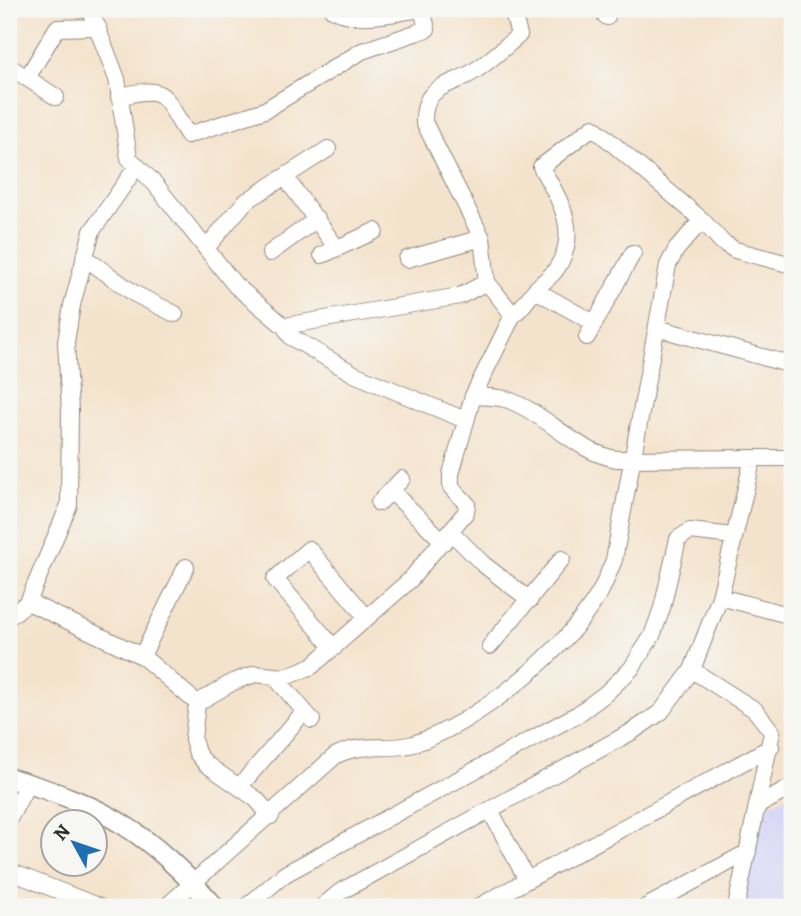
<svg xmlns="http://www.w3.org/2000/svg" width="801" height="916" viewBox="0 0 801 916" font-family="Alegreya,serif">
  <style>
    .built { fill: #d7d7f8 }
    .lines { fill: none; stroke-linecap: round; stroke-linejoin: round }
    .minor-casing { stroke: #90877c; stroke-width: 18 }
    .tertiary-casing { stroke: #90877c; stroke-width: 22 }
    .minor { stroke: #fff; stroke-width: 16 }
    .tertiary { stroke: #fff; stroke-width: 19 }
  </style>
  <rect width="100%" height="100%" fill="#f6f6f2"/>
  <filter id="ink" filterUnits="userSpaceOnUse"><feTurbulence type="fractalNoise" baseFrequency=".0143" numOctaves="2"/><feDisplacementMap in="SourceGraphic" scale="14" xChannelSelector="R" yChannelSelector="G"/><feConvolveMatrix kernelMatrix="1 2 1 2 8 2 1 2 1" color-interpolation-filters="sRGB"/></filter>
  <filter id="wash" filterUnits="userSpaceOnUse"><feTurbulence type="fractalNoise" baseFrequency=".00686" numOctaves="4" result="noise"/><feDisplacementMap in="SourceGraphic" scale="28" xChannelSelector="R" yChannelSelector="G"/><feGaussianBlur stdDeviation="1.57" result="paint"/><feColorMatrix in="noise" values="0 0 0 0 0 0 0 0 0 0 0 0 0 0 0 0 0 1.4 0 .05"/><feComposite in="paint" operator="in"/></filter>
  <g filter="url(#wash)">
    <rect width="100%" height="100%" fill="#f4e3cc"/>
    <path class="built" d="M792,793v114h-51l20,-92 7,-9z"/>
  </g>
  <g filter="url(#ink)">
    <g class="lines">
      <g class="minor-casing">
        <path id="minor" d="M90,9l27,70 12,79 26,26 80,101 49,41 7,11 63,37 111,46
          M332,9c26,14 60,4 88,0
          M512,9l7,26c-14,12 -28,25 -43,35 -26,18 -53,13 -52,52l58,116 5,44 26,33
          M599,9l8,8
          M13,69l43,28
          M27,78l30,-50 41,-1
          M119,97c50,-14 43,-1 69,38l77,-25 97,-59 65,-22 -5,-20
          M285,177l51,70
          M207,247l38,-45 83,-53
          M270,253l47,-34
          M322,255l53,-24
          M84,257l51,37 40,20
          M407,259l75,-21
          M535,290l59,33
          M284,326l176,-30 27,-14
          M657,328l135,37
          M587,337l46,-84
          M473,396c11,1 27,0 38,5 38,15 66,52 106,58l175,-1
          M391,491l53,51
          M379,503l23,-24
          M452,533l31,31 47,36
          M720,597l72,19
          M28,602l114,54 55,47
          M9,617l19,-15 41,-97 1,-94 -4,-69 6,-37 20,-74 45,-65
          M490,646l72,-87
          M334,648l-59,-69 34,-30 58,69
          M142,656l44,-89
          M692,670l63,40 17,22 -36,175
          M275,677l37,43
          M197,703l36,-21 22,-8 30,3 27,-11 98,-86 56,-68 1,-8 -16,-17v-13l22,-78 40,-81c11,-8 15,-18 25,-28 6,-6 15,-12 19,-19 24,-38 2,-68 -16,-101l52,-40 109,93 20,22 13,8 57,15
          M197,703l-4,36 4,14 9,11 50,35 15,17
          M239,787l64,-74
          M759,805l33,-18
          M490,810l37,70
          M9,819l19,-36
          M9,871l91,36
          M166,907l169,-151c28,-15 52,-4 78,-12 66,-22 150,-91 186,-150 6,-10 10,-23 15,-34l54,-295 8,-15 26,-30
          M246,907l39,-33 293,-160 27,-20 26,-25 21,-33 10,-28 16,-69 12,-8 43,5
          M322,907l18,-15 293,-161 28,-19 31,-42 28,-73 33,-139
          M478,907l293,-160
          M646,907l102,-55"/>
      </g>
      <g class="tertiary-casing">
        <path id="tertiary" d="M9,778c97,28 138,53 206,129"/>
      </g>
      <use href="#minor" class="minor"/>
      <use href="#tertiary" class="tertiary"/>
    </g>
  </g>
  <rect width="801" height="916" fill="none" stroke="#f6f6f2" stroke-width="35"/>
  <g transform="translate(74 843) rotate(310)"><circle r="33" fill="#f6f6f2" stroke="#a5a5a2" stroke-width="2"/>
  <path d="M0-5L12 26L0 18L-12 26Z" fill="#1f6fb2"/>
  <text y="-10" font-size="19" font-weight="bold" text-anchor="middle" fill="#2b2b2b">N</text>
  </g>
</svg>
